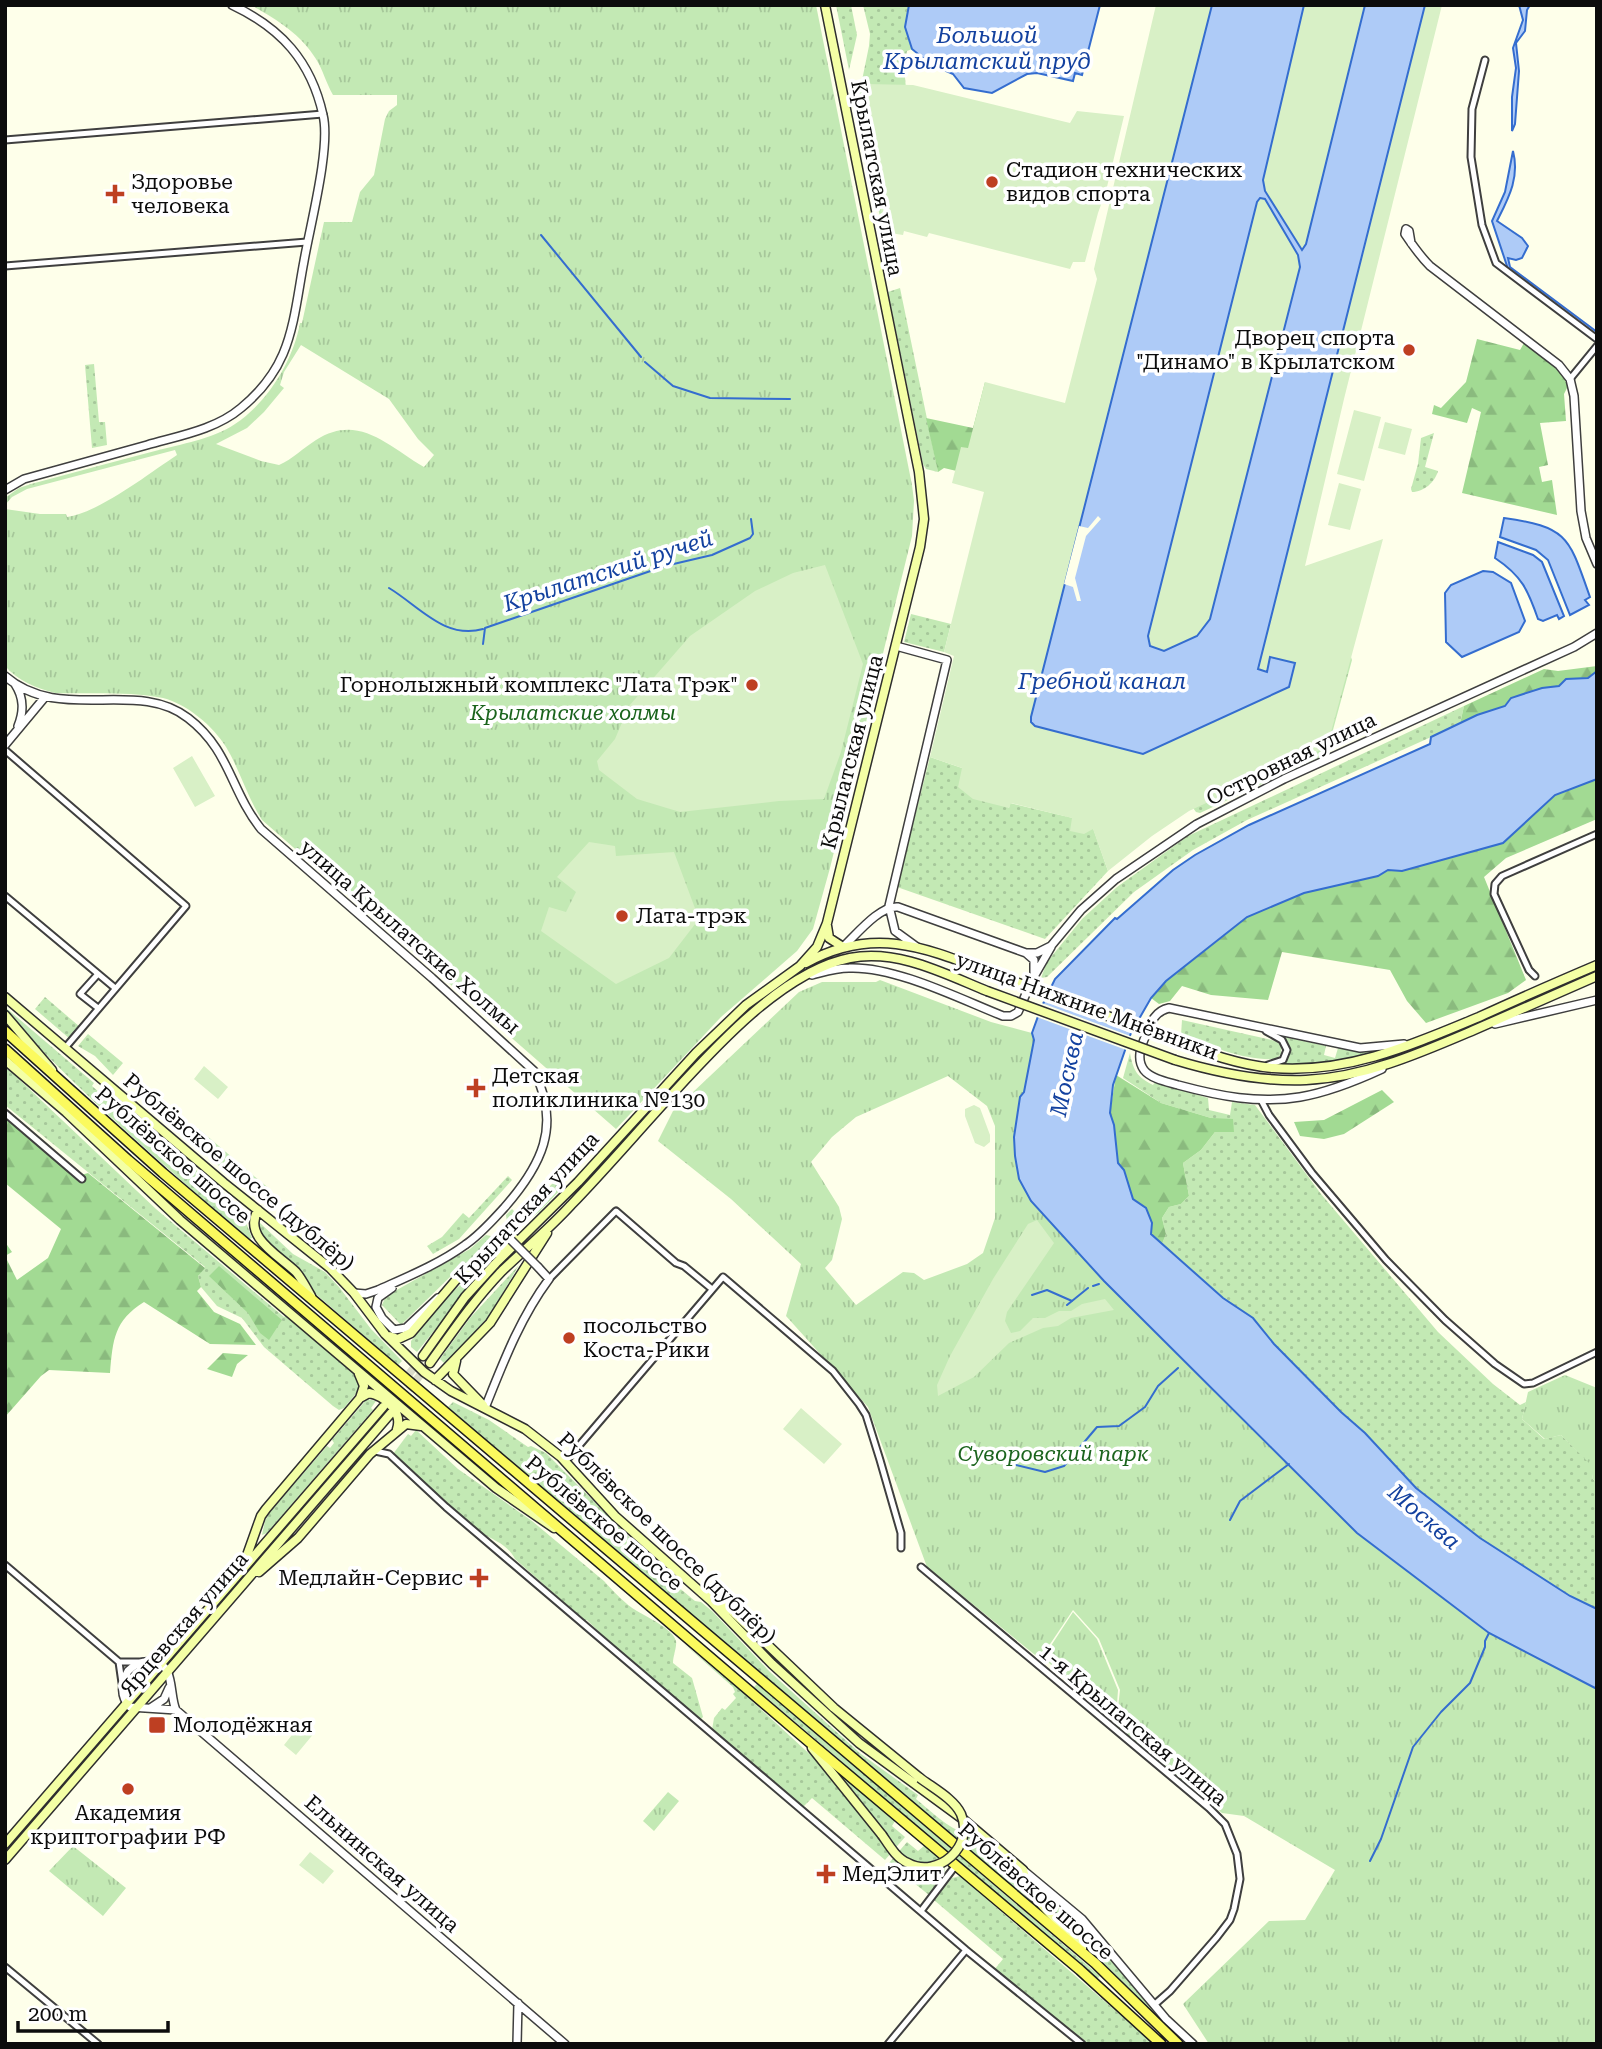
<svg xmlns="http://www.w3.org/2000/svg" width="1602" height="2049" viewBox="0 0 1602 2049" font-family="'Roboto Serif',serif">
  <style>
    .grass { fill: url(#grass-dots) }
    .forest { fill: url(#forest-firs) }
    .park { fill: url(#park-tufts); fill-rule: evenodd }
    .pitch { fill: #d8f0c6 }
    .water { fill: #aecbf7; stroke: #346dcf; stroke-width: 2; fill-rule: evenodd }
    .pier { fill: #feffea }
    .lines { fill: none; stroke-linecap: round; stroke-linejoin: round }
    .stream { stroke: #346dcf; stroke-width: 2 }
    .secondary-tunnel { stroke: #dadbc9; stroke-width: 8; stroke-dasharray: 8 4; stroke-linecap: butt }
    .minor-casing { stroke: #3f3f3f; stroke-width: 9 }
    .tertiary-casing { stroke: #3f3f3f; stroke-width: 10 }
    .secondary-casing { stroke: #2e2e2e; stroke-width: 11 }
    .primary-casing { stroke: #1d1d1d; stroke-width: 12 }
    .minor { stroke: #fff; stroke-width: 5 }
    .tertiary { stroke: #fff; stroke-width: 7 }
    .secondary { stroke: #f4ffa5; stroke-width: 8 }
    .primary { stroke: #fbfa5e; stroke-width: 9 }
    .tertiary-bridge-casing { stroke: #3f3f3f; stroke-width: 10; stroke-linecap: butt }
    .secondary-bridge-casing { stroke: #2e2e2e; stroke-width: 11; stroke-linecap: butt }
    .tertiary-bridge { stroke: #fff; stroke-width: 7 }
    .secondary-bridge { stroke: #f4ffa5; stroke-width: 8 }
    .poi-dot { fill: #be3f22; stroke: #fff; stroke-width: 2.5 }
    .labels { text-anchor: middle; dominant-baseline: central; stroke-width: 7; stroke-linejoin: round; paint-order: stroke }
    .poi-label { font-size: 21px; fill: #0c0c0c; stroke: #fff; text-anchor: start }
    .street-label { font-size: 21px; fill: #0c0c0c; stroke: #fff }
    .park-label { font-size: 21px; font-style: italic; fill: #1b641d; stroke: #fff }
    .water-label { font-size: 23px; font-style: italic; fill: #13419f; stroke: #fff }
  </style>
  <defs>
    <pattern id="grass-dots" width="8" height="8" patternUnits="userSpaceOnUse" patternTransform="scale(1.75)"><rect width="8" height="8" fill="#c3e9b4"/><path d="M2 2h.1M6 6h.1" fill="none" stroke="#a6c79a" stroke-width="1.8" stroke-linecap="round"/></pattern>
    <pattern id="forest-firs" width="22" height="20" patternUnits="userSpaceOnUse" patternTransform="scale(1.75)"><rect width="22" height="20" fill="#a2da93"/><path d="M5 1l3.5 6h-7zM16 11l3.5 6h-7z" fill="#8aba7e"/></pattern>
    <pattern id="park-tufts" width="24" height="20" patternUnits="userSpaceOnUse" patternTransform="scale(1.75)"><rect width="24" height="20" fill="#c3e9b4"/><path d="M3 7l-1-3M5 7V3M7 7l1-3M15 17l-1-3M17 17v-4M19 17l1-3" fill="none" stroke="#a6c79a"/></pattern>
  </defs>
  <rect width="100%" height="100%" fill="#feffea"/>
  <path class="grass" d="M836,5h15l6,30 -8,35z
    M863,5h46l-4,22 7,22 -5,2 -3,15 2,23 -16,143v23l-2,1 -31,-151 12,-59 1,-12z
    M900,288l38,184 -12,-3 -3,-5 -35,-172z
    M94,364l5,58h6l2,23 -15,3 -7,-83z
    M1434,433l-9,34 13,4c-3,11 -14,21 -26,21l-1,-3 7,-25 3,-26z
    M911,614l40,10 -7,28 -40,-10z
    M1350,654l2,6 -25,92 -3,3 -124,58 -4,-1 -16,-22z
    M1464,706l-4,18 -213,96 -54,30 -59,42 -87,85 -6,1 6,-16 35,-43 35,-32 71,-51z
    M930,757l32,11 47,40 1,-5 63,15 -2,13 22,-3 15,43 -63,68 -148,-52z
    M45,997l35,30 -10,12 -35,-30z
    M5,1007l89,76 -2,3 46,40 2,-2 106,87 1,14 5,13 -3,1c-84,-72 -168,-145 -244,-227z
    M1182,1020l94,21 5,4v9l-5,5c-32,2 -65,-13 -95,-24z
    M88,1034l35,29 -10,12 -18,-19 -17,-10z
    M1285,1037l41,9 -2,9 11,3 3,-10 37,4 -37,9 -54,4 6,-12z
    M1130,1053c3,17 7,24 23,32l2,-3 53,16 1,12 21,5 2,-13 23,3 66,89 117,138 55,52 27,21 6,-3 -4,17 22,20 17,-4 30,29 2,15 4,4v126l-27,-13 -90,-58 -64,-50 -51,-55 -24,-21 -67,-68 -21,-26 -30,-20 -61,-54 4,-10 -4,-16 7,-11 12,-3 8,-8 -6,-33 18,-13 14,-18 -4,-14 -50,-15 -38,-25z
    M5,1066l151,143 128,108 4,-3 70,62 1,14 -15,18 -5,2 -6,-4 -69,-59 -22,-29 -25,-12 -16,-19 -3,-11 7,-9 -200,-162z
    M199,1129l35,30 -10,11 -35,-29z
    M243,1167l28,23 -9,11 -28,-23z
    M508,1176l4,4 -53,59 -26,15 -6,-8 15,-9 21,-24 6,5z
    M553,1183l13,1 -27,28 -24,18 -8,-7 -1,-8 6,-6 6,6 12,-9z
    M259,1222l34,32 32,18 14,15 32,42 31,32 -4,4 -87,-75 -6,-12 -33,-31 -15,-21z
    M486,1235l5,1 6,8 -46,32 -49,48h-2l-18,-19 4,-9 84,-47z
    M484,1265h3l-70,87 -6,-5v-6l41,-49z
    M519,1265l-29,50 -45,49 -5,-5 30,-41z
    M367,1399l9,2 -5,7 2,2 -106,123 -5,2 3,-14 5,-9 57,-66 3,2 4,-5 -2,-3z
    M453,1402l36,18 39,27 3,-1 15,7 114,115 -1,3 36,30 6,1 11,9 58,61 91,82 57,41 -2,4c15,12 31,29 51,35l50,40 2,10 38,40 -609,-517z
    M416,1430l42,39 74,52 72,60c10,11 21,23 33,30 10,6 36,18 39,30 1,6 -3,15 -3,22l19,15 11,39 -2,2 -97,-82 -17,-17h-3l-69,-61c-7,-14 -21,-19 -34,-26l-88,-79 15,-20 3,2z
    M683,1643l58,48 75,69 63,79 6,-4 -53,-68 63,54 -3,5 13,11 -20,23 -73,-62 -11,11 -89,-79 2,-12 8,-10 3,2 11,-12 -3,-4 2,-2 -2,-5z
    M758,1683l342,293 -3,3 -343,-292z
    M907,1842l11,9 6,-5 20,16 1,9 -2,4 -6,-4 -6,7 6,5 -8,12 -40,-32z
    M960,1876l194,168h-65l-95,-74 9,-11 -69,-59 18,-22z
    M1031,1883l61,54 69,84 -128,-130 -5,-7z"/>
  <path class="forest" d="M1477,339l43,11 4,-7c16,12 36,23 44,43l-4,8 2,27 -26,2 8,42 -9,2 3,15 10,-2 5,35 -95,-22 19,-81 -9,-4 -5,15 -35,-9 2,-9 7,3 25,-26z
    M985,382l1,96 -42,-10 -6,4 -12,-54 47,10z
    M1597,666v5l-9,7 -22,1 -7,7 -17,2 -37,18 -28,9 -17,9 4,-18 80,-37 14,2z
    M1597,779v40l-91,39 -22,19 42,103 -18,13 -82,30 -19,-22 -17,-31 -108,-18 -14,48 -57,-5 -29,-9 -12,15 -11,3 -8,-6 15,-17 81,-64 57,-24 74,-17 10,-6 14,1 101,-28 52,-48z
    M1116,1075l45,28 50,15 22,1 1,13h-19l-14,18 -18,13 6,33 -8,8 -12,3 -7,11 4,16 -4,10 -11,-10 1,-11 -6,-15 -13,-9 -9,-29 -6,-7 -4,-38 -4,-12z
    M1382,1090l12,12 -50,32 -20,5 -24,-3 -6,-14 30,-2z
    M5,1117l73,59 10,-3 117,95 -7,8 3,11 -4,4 17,21 26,12 16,21 -46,-1 -66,-42c-30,19 -31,37 -34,71l-61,-3 -8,6 -36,41v-175l7,10 -7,4 12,24 31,-22 13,-29 -56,-46z
    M219,1266l63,54 -13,20 -9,-7 -12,-20 -39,-37z
    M223,1353l25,2 -11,9 -5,13 -25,-8z"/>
  <path class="park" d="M251,5h565l96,480 2,16 -2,35 -82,332 -17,61 -16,22 -76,66 -105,112 -354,-309c-15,-23 -22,-50 -36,-73 -13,-21 -39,-43 -63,-49 -32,-7 -75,-4 -108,-5 -19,-5 -37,-12 -50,-27v-157l35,5h26l1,3c33,-5 81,-43 110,-62l-2,-5 -148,39 -15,8 -7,8v-7l14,-10 12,-4c41,-11 82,-22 124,-33 26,-7 58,-12 80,-27 33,-22 58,-63 65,-101h2l22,-101h28l8,-30 14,-17 11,-56 4,-8 8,-6v-10h-64c-7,-12 -10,-25 -17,-36 -15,-25 -40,-40 -65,-54zM301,345l88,54 29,40 16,16 -10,12c-37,-22 -66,-54 -108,-27 -13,8 -23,19 -37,25l-18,-4 -45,-17 31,-16 17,-16 20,-24 -4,-3 4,-13z
    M880,980l111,42 41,11 2,7 -10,52 -4,5 -1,82 12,22 73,80 253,252 132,100 108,56v355h-388l-26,-40 86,-83 36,-1 30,-50 -91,-54 -22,-3 -106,-87 4,-36 -21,-51 -26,-29 -33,49 -113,-92 -59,-160 -82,-91 15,-52 -70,-65 -73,-58 15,-30 126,-119 23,-10h54zM948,1076l39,30 8,20v92l-12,35 -16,11 -43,16 -10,-7 -11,-1 -47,33 -31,-37 7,-8 10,-41 -3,-12 -28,-45 21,-25 24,-20z
    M1565,1375l32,13v95l-4,-4 -3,-15 -29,-29 -16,4 -23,-20 6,-27z
    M1073,1612l24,27 21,51 -2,29 -73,-61z
    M668,1792l11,9 -25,30 -11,-10z
    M73,1846l53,42 -23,28 -54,-45z"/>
  <path class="pitch" d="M1156,5h286l-98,394 -39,167 78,-27 -56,208 -138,64 -37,25 -44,35 -15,-42 -9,5 -14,-3 2,-13 -61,-15 -2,5 -36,-9 -15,-12 4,-19 -32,-11 24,-101 -10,-4 40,-160 -32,-9 9,-36 7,1 17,-66 80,21 32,-124 -3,-10z
    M866,84l47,1 157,38 7,-12 47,5 -18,75 -8,22 -13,49h-12l-3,7 -141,-36 -2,4 -23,-6 -1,4 -13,-2v22l-29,-146z
    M1354,410l27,7 -17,64 -27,-7z
    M1385,422l27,7 -7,26 -27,-7z
    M1339,483l22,6 -11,41 -22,-5z
    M825,565l38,99 -22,88 -17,47 -45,2 -99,11 -43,-13 -38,-29 -2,-9 18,-22 14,-33 61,-70 65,-45 38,-18z
    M192,756l23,40 -20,11 -22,-39z
    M589,842l26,4 1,10 58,-4 25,67 -30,39 -53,26 -75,-53 8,-24 17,5 10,-20 -19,-15z
    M204,1066l24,21 -10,12 -24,-20z
    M974,1105l6,3 10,27v7l-6,5 -9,-4 -10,-27v-7z
    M1037,1220l17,23 -47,69 -2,9 6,12 9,-2 13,-13h12l14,-7h12l11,-7 23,-5 9,11 -43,8 -13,8 -15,2 -34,15 -35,34 -36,19 -1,-11 13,-29 43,-77 35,-55z
    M801,1408l41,36 -18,20 -41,-35z
    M303,1721l12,11 -19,23 -12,-10z
    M310,1852l24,19 -11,13 -24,-19z"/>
  <path class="water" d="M909,5h191l-18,70 -7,-2 -2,8 -36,-8 -10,1 -35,19 -28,-5 -11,-14 -23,-10 -18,-15 -7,-22z
    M1212,5h92l-41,175 2,11 37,59 4,-6 59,-239h60l-167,664 9,3 3,-15 25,6 -6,24 -146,67 -108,-28 -4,-4v-5zM1260,198l5,1 33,56 2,12 -90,352 -13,17 -33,15 -14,-5 -2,-10 109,-434z
    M1519,5h11l-3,5 -2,21 -9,12 3,28 -4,53 -3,7v-34l4,-29 -3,-20 10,-28z
    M1513,151c7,27 -5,48 -16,70l25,17 6,8 -6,12 -6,2 -8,-2 2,9 87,65v4l-89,-67 -16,-48 13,-29z
    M1504,518c65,9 65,20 86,79l-5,3 4,5 -19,10 -22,-55 -12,-10 -36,-13z
    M1498,542l35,13 9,7 22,54 -5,3 -2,-4 -14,6 -5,-2c-10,-29 -16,-43 -43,-61z
    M1483,571l10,1 18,11 14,38 -6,11 -57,25 -16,-15 -1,-49 6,-8z
    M1597,671v108l-42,16 -52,48 -101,28 -14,-1 -10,6 -74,17 -57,24 -81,64 -15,17 -20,35 -18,52 -3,28 4,12 4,38 6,7 9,29 13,9 6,15 -1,11 72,64 30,20 21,26 67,68 24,21 51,55 64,50 90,58 27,13v80l-108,-56 -132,-100 -253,-252 -73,-80 -12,-22 -4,-23 -1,-19 6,-40 4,-5 10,-52 -2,-7 9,-25 14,-29 60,-61 2,1 56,-49 22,-15 54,-30 181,-81 1,-7 46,-22 28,-9 6,-8 31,-10 17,-2 7,-7 22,-1z"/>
  <path class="pier" d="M1098,516l3,3 -15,17 -11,42 6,23h-4l-4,-14 -9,-3 15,-58 9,2z
    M1047,985l95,36 -7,13 -95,-35z
    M1039,1002l94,35 -4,14 -95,-35z"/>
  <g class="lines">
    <path class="stream" d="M541,235l100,122
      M645,362l28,24 37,12 80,1
      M389,588c30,18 56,52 94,41
      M483,644l2,-16 180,-62 47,-11 38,-17 3,-4 -2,-15
      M1093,1286l6,-2
      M1032,1295l15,-5 25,11
      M1067,1305l21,-17
      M975,1455l70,17 19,-6 33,-39 22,-1 26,-19 13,-21 20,-18
      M1230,1520l10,-19 49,-37
      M1370,1861l11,-22 32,-92 28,-35 29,-29 15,-36v-6l4,-8"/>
    <path class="secondary-tunnel" d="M401,1399l25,-31
      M387,1402l36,-46"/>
    <g class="minor-casing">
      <path id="minor" d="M1485,60l-13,49 -1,48 11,68 14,38 101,76
        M5,140l318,-26
        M5,266l302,-24
        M1570,379l27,-33
        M5,750l181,156 -121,142
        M5,896l110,92
        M98,974l-18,20 18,14
        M1535,976l-6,-6 -35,-76 1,-10 7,-8 95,-42
        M1266,1031l16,9 5,10 -4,10 -15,5
        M1261,1100l8,15 43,58 74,87 59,60 50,44 29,20 9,-1 64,-31
        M5,1113l77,66
        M549,1279l67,-68 60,52 8,3 28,23
        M375,1451l14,3 57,53 520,443 116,94
        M565,1462l158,-185 110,94 26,33 7,11 14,45 21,73v15
        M5,1565l114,97
        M921,1567l288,241 16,16 12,30 3,25 -6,30 -4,11 -13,17 -47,54 -16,14
        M119,1662l3,21
        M119,1662h25
        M921,1911l35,-46
        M5,1967l93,77
        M888,2044l78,-94"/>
    </g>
    <g class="tertiary-casing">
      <path id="tertiary" d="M1411,243l-2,-12 -3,-2 -1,5c8,12 15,22 25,32l129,99 11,14 4,17 7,115 5,27 11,26
        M5,490l19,-11c41,-11 82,-23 123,-34 31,-9 68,-15 94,-37 17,-14 33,-33 42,-54 12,-28 15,-62 21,-93 6,-35 27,-114 19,-146 -12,-54 -42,-87 -91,-110
        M896,646l51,14 -58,246 6,25 22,16
        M5,676c55,48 132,2 183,42 42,32 42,72 73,111l171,149 102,93c28,55 7,95 -30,137 -12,13 -24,27 -39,37 -26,19 -58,32 -87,45l-12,4 -12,-1
        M15,684c9,14 9,27 3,42
        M5,745l40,-48
        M843,947c13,-12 37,-42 55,-40l128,46 8,7v12
        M1026,953h11l14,-7 30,-36 35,-31 81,-55 87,-45 290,-132 23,-14
        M812,975c12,-3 24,-7 37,-7 46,-2 111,31 154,48h8l7,-4 14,-32 19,-33
        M1495,1024l102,-24
        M1382,1069c-26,12 -53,23 -82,28 -42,7 -81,-1 -122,-12 -10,-3 -27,-6 -34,-15 -8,-11 -3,-24 2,-35 5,-13 9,-24 23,-27l191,40 44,-4
        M392,1288l-14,10 -2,9 6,11 12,12 12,-2 32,-30
        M485,1408c18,-45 35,-90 64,-129l-11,-12
        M152,1707l12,-8 5,-11
        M176,1710l-46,-3c-10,-10 -9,-24 -2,-36 7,-7 15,-11 26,-9 21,2 15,33 22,48l389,334
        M1023,1870l59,49 84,100 27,25
        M517,2044l1,-41"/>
    </g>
    <g class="secondary-casing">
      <path id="secondary" d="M827,926l2,12 14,9
        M806,963c76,-42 132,-9 207,18
        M5,997l219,186 106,85 24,25 31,41 39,38 27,19 74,38 36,28 54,59 96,85 61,63 87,79 105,77 59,50 5,20 54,58
        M5,1015l47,55
        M1175,1041c31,12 64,24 98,27 74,6 139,-23 206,-51 39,-18 78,-35 118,-52
        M5,1060l61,52 114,108 316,268 58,40
        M1175,1060c43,13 86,22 131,20 60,-3 114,-27 168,-50 41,-18 82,-36 123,-54
        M258,1210c-16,27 22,46 38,62 6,7 10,16 15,24
        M389,1336l9,3 13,-6 45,-53 59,-41
        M423,1356l42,-59 31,-34 82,-81 118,-129 50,-48 54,-39 17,-19 10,-24 93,-376 4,-28 -5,-47 -94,-467
        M456,1361l-3,13 30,31
        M430,1363c23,-32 45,-64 72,-92 23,-22 47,-42 69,-66 32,-33 62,-68 93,-102 46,-50 116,-131 186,-145 48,-9 93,15 137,33
        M435,1380l55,-57 57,-90
        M360,1398l9,-5c16,3 34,19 28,36
        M246,1558l15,-42 5,-7 94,-111 4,-12 -5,-12
        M259,1572l39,-34 72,-84 36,-30 15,2
        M710,1595l22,16 102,97 86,70
        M812,1748l70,87
        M5,1844l378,-437
        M5,1860l386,-447"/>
    </g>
    <g class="primary-casing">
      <path id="primary" d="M5,1031l158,142 932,790 83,81
        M5,1049l123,111 673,575 279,235 81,74"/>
    </g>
    <use href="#minor" class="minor"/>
    <use href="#tertiary" class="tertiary"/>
    <use href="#secondary" class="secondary"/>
    <use href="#primary" class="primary"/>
    <g class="tertiary-bridge-casing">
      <path id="tertiary-bridge" d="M500,1229l38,38"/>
    </g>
    <g class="secondary-bridge-casing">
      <path id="secondary-bridge" d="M1013,981l162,60
        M987,991l188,69
        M882,1835c7,10 14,23 26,28 30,16 67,-17 53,-49 -7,-15 -28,-26 -41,-36"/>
    </g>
    <use href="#tertiary-bridge" class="tertiary-bridge"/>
    <use href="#secondary-bridge" class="secondary-bridge"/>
  </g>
  <g class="poi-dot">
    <circle cx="992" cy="182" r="7"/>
    <path d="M111.5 183.5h7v7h7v7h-7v7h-7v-7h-7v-7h7z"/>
    <circle cx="1409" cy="350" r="7"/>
    <circle cx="752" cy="685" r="7"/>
    <circle cx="622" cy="916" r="7"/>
    <path d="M472.5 1077.5h7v7h7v7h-7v7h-7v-7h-7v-7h7z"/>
    <circle cx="569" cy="1338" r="7"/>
    <path d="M475.5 1567.5h7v7h7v7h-7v7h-7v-7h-7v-7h7z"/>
    <rect x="148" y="1716" width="18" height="18" rx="3.5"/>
    <circle cx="128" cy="1789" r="7"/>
    <path d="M822.5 1863.5h7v7h7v7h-7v7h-7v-7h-7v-7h7z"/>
  </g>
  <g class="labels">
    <g class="poi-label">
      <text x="1006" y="170">Стадион технических<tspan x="1006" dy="24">видов спорта</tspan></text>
      <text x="131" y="182">Здоровье<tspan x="131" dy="24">человека</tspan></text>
      <text x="1395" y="338" text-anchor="end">Дворец спорта<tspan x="1395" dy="24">"Динамо" в Крылатском</tspan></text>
      <text x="738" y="685" text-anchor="end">Горнолыжный комплекс "Лата Трэк"</text>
      <text x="636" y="916">Лата-трэк</text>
      <text x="492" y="1076">Детская<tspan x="492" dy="24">поликлиника №130</tspan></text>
      <text x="583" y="1326">посольство<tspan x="583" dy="24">Коста-Рики</tspan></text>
      <text x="463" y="1578" text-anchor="end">Медлайн-Сервис</text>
      <text x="173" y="1725">Молодёжная</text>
      <text x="128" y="1813" text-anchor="middle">Академия<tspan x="128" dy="24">криптографии РФ</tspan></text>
      <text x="842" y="1874">МедЭлит</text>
    </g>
    <g class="street-label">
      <text transform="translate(877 178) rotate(79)">Крылатская улица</text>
      <text transform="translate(852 752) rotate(-76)">Крылатская улица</text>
      <text transform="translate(1291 759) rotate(-26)">Островная улица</text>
      <text transform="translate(410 937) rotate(41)">улица Крылатские Холмы</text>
      <text transform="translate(1087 1006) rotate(20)">улица Нижние Мнёвники</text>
      <text transform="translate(173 1155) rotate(41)">Рублёвское шоссе</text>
      <text transform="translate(239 1172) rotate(40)">Рублёвское шоссе (дублёр)</text>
      <text transform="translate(527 1208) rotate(-47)">Крылатская улица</text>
      <text transform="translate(604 1523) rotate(40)">Рублёвское шоссе</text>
      <text transform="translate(667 1538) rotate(44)">Рублёвское шоссе (дублёр)</text>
      <text transform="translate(184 1624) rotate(-49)">Ярцевская улица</text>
      <text transform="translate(1133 1725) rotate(40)">1-я Крылатская улица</text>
      <text transform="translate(382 1864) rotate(41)">Ельнинская улица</text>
      <text transform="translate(1036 1891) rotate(41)">Рублёвское шоссе</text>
    </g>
    <g class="park-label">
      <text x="573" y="713">Крылатские холмы</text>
      <text x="1053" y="1454">Суворовский парк</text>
    </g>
    <g class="water-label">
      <text x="987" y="35">Большой<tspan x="987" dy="26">Крылатский пруд</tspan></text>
      <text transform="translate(608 571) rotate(-18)">Крылатский ручей</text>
      <text x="1102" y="681">Гребной канал</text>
      <text transform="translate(1067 1074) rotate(-78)">Москва</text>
      <text transform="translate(1424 1517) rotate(41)">Москва</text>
    </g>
  </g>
  <rect width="1602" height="2049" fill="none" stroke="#0c0c0c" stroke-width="14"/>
  <path d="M18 2021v10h150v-10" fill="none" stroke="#0c0c0c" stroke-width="3.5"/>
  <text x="28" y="2021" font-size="21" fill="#0c0c0c" stroke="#ffffff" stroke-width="5" paint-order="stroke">200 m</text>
</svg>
